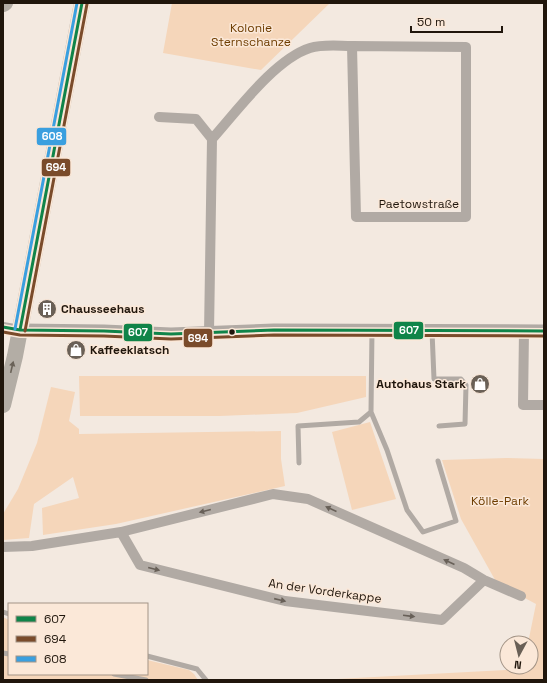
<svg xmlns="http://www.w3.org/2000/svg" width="547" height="683" viewBox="0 0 547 683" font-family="'Space Grotesk',sans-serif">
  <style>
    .green { fill: #f5d6ba }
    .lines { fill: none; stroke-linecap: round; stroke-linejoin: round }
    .service { stroke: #b1aaa4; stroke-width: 5 }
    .minor { stroke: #b1aaa4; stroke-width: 10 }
    .tertiary { stroke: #b1aaa4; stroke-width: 13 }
    .primary { stroke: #b3ada5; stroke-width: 16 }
    .bus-1-casing { stroke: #fbe8d8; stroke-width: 6 }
    .bus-2-casing { stroke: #fbe8d8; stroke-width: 6 }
    .bus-3-casing { stroke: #fbe8d8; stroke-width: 6 }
    .bus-1 { stroke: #108449; stroke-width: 3 }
    .bus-2 { stroke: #7a4b2a; stroke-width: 3 }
    .bus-3 { stroke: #3a9fdf; stroke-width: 3 }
    .oneway { fill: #6a6258 }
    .oneway2 { fill: #686058 }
    .bus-dot { fill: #20160c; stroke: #fbe8d8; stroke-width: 1.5 }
    .labels { text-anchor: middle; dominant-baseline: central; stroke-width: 3; stroke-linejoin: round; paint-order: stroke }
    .park-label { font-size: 12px; fill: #6e3d00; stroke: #fbe8d8 }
    .street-label { font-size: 12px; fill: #20160c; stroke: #fbe8d8 }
    .poi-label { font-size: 12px; font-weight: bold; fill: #20160c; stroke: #fbe8d8; text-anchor: start }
    .line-badge { stroke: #fbe8d8; stroke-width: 1.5 }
    .badge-label { font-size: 11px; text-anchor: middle; font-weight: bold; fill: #fff }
  </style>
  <rect width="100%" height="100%" fill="#f3e9e0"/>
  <path class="green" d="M172,3h158l-69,67 -98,-17z
    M79,376h287v21l-69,16 -77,3h-140z
    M51,387l24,5 -6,29 10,8v5l202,-3v28l4,27 -169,38 -73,11 -1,-27 37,-10 -6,-21 -39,27 -5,34 -26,2v-26l15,-25 19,-46z
    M370,422l26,77 -44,11 -20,-78z
    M506,458l38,1v221h-226l204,-11v-2h9v-24h-3l8,-39 -15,-8 -22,-9 -38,-68 -19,-59z
    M3,617l6,3v54h138v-14l42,10 5,4 4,6h-195z"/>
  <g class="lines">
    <path class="service" d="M372,330l-1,82 16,38 20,60 16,22 33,-11 -18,-60
      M432,331l2,48h27l5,6 -1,39 -26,2
      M299,463l-1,-37 61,-4 12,-10
      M3,612l6,2
      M3,653l6,1
      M147,656l50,13 9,11
      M114,674l32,6"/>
    <path class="minor" d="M159,117l37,2 16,20
      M3,327l17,3
      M524,331l-1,74h21
      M209,333l3,-194c25,-28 63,-80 98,-91 13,-4 28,-2 42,-2l4,171h110v-170l-114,-1
      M121,532l19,33 145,36 157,19 42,-40
      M3,547l29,-1 89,-14 152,-38 35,5 156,69 20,12 37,16"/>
    <path class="tertiary" d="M20,330l84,1 67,3 103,-4 270,1"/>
    <path class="primary" d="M3,4l2,-1
      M3,405l12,-49 67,-353"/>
    <g class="bus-1-casing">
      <path id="bus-1" d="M3,327l17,3 84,1 67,3 103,-4 270,1
        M20,330l62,-327"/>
    </g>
    <g class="bus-2-casing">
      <path id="bus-2" d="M25,331l62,-327
        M3,332l17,3 84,1 67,3 103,-4 270,1"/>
    </g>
    <g class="bus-3-casing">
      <path id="bus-3" d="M15,329l62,-326"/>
    </g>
    <use href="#bus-1" class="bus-1"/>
    <use href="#bus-2" class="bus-2"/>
    <use href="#bus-3" class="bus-3"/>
  </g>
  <defs><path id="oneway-solid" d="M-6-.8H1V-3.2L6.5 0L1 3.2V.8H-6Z"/></defs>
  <use class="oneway" href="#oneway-solid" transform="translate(12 367) rotate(-77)"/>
  <g class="oneway2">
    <use href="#oneway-solid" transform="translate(331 509) rotate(-156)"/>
    <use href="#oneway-solid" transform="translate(205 511) rotate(166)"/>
    <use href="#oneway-solid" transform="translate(449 562) rotate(-156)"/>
    <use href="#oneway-solid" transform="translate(154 569) rotate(14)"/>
    <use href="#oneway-solid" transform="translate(280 600) rotate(13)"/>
    <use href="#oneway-solid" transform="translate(409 616) rotate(7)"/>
  </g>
  <defs>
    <g id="building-disc" transform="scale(1)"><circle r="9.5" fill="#6a6056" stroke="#fbe8d8"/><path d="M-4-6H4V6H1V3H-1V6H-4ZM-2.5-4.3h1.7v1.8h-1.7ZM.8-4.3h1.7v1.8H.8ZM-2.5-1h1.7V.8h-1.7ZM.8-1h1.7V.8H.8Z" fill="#fff"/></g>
    <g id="shop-disc" transform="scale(1)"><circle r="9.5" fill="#6a6056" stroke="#fbe8d8"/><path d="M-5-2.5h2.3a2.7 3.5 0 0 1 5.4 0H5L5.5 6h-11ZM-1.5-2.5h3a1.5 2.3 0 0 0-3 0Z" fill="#fff"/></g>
  </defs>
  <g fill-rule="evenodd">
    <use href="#building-disc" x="47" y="309"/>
    <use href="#shop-disc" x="76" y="350"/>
    <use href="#shop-disc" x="480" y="384"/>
  </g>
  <circle class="bus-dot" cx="232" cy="332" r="3.5"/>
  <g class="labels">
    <g class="park-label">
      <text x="251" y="28">Kolonie<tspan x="251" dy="14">Sternschanze</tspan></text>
      <text x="500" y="501">Kölle-Park</text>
    </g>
    <g class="street-label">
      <text x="419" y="204">Paetowstraße</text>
      <text transform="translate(325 591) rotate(8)">An der Vorderkappe</text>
    </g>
    <g class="poi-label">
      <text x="61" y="309">Chausseehaus</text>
      <text x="90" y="350">Kaffeeklatsch</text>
      <text x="466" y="384" text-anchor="end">Autohaus Stark</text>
    </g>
  </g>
  <g class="line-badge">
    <rect x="36" y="127" width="31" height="19" rx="4" fill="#3a9fdf"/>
    <rect x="41" y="158" width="30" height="19" rx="4" fill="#7a4b2a"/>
    <rect x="393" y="321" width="31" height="19" rx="4" fill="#108449"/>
    <rect x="123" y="323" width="30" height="19" rx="4" fill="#108449"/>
    <rect x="183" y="328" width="30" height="20" rx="4" fill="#7a4b2a"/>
  </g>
  <g class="badge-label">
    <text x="52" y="140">608</text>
    <text x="56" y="171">694</text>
    <text x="409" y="334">607</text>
    <text x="138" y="336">607</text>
    <text x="198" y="342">694</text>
  </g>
  <rect width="547" height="683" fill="none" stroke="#20160c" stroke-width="8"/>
  <rect x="8" y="603" width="140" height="72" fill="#fbe8d8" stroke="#a39486"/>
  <rect x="16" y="616" width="20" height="6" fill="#108449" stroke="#a39486"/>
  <text x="44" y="623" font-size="12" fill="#20160c">607</text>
  <rect x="16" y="636" width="20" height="6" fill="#7a4b2a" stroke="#a39486"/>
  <text x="44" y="643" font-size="12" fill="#20160c">694</text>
  <rect x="16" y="656" width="20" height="6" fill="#3a9fdf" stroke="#a39486"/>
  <text x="44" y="663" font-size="12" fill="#20160c">608</text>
  <g transform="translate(519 655) rotate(187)"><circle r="19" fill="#fbe8d8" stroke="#a39486"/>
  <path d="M0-3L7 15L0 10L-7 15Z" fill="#6a6056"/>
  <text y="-6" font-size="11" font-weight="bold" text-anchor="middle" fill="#20160c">N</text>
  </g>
  <path d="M411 26v6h91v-6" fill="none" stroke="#20160c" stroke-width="2"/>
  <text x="417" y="26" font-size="12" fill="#20160c" stroke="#fbe8d8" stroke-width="3" paint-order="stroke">50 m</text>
</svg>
